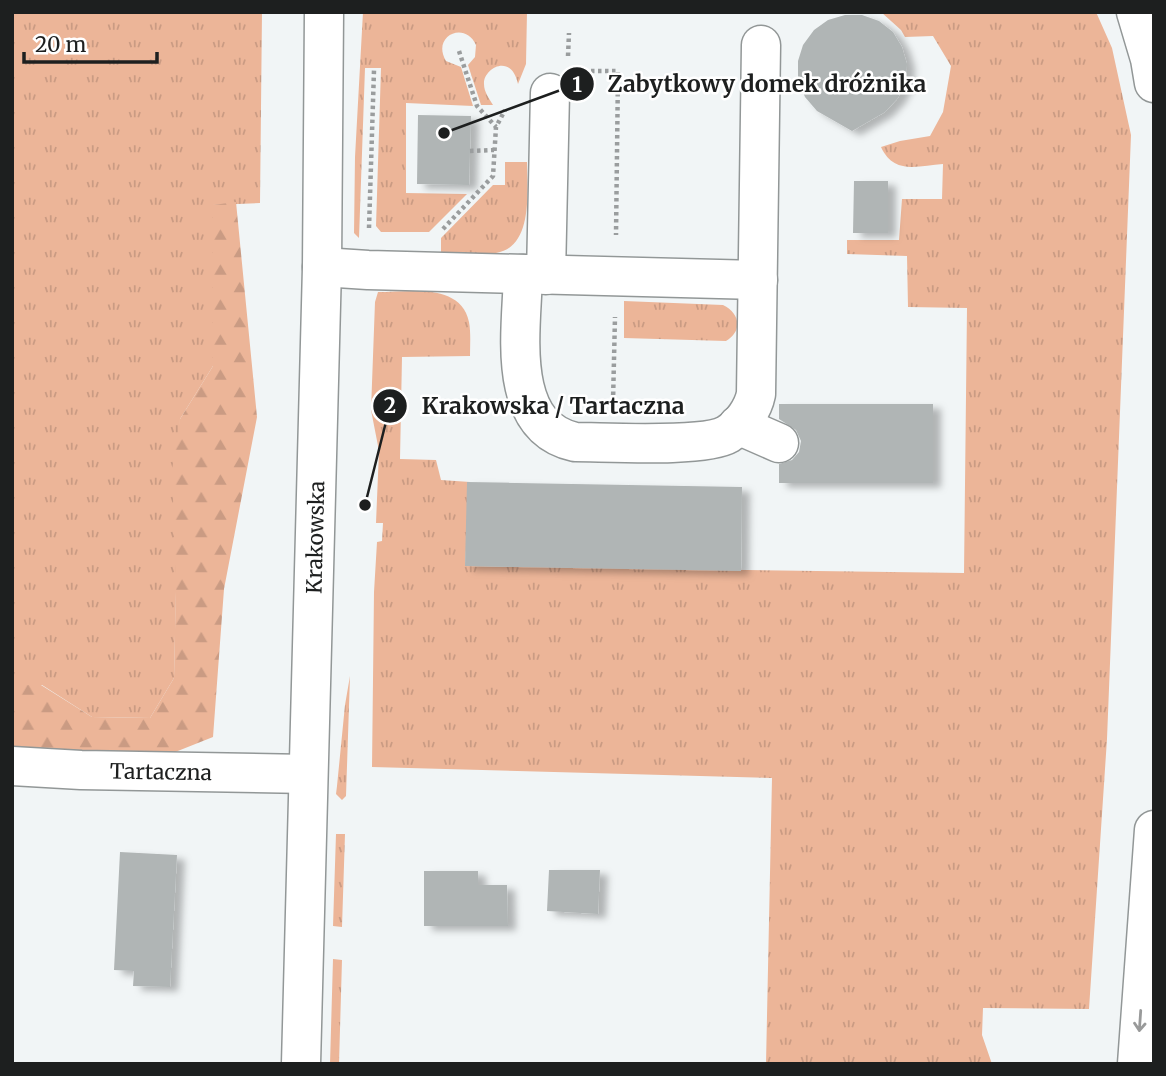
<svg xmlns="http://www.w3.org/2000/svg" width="1166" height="1076" viewBox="0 0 1166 1076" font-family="Merriweather,serif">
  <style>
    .grass { fill: url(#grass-tufts) }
    .forest { fill: url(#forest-firs) }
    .building { fill: #b0b5b5; filter: url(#shadow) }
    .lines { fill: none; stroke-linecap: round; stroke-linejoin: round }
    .minor-casing { stroke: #929797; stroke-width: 41 }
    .major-casing { stroke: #929797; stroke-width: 41 }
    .highway-casing { stroke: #929797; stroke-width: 41 }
    .path { stroke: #9a9d9e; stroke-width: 4.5; stroke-dasharray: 3.5 3.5; stroke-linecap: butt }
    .minor { stroke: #fff; stroke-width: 38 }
    .major { stroke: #fff; stroke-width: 38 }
    .highway { stroke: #fff; stroke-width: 38 }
    .oneway { stroke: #999a9a }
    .labels { text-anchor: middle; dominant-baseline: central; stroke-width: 5; stroke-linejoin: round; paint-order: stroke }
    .street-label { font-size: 21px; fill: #1d1f1f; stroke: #fff }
    .leader { fill: none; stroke: #1d1f1f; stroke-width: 2.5 }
    .callout-dot { fill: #1d1f1f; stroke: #fff; stroke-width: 2.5 }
    .mark-label { font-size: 21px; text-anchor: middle; font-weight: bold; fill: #fff }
    .callout-label { font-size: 23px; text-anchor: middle; font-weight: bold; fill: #1d1f1f; stroke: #fff; stroke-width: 5; stroke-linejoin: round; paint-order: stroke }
  </style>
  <defs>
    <pattern id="grass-tufts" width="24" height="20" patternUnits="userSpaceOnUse" patternTransform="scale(1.75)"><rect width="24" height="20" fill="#ecb598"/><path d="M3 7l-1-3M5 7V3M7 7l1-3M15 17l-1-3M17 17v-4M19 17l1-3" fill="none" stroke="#ca9b83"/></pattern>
    <pattern id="forest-firs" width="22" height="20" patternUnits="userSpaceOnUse" patternTransform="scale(1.75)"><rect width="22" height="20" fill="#ecb598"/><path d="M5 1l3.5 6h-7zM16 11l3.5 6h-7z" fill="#ca9b83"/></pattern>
    <filter id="shadow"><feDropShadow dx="8" dy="4.5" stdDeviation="3.5" flood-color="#0004"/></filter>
  </defs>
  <rect width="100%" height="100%" fill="#f1f5f6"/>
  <path class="grass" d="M12,12h250l-2,191 -47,2v161l-33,53 -6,259 -24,40 -58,-1 -50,-32h-30z
    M363,12h164l-1,52 -8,20c-7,-32 -35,-15 -34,0 0,8 5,14 9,21h-12l-13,-40 7,-8 1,-12c-11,-25 -45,-9 -30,16l15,6 12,39 -67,-3v90l61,1 -38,38h-48l-5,-6 5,-158h-16l-6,170 -5,-5 1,-76z
    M881,12h215l16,36 19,87 -24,604 -18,270 -106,-1 -1,27 10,29h-226l6,-286 -400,-11 2,-175 3,-50 5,-1 1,-18h-7l3,-72 -8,-41 4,-108 3,-10c30,0 83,-10 91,30 2,11 1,23 1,34l-68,1 -2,102 36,1 5,20 29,2 -5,84 499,7 3,-265 -59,-1 -1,-51 -60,-2v-14h52l3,-41h40l1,-35c-25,2 -49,11 -62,-17l19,-6 30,-5 13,-24 8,-46 -18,-30 -28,1 -4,-7z
    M505,162h22c0,28 7,85 -31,91 -17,3 -38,0 -55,-1v-14l52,-53h12z
    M624,301l99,4c17,8 20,26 3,36l-102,-3z
    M350,676l-4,120 -4,4 -6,-6 1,-8 8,-81z
    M336,834h9l-3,93 -9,-1z
    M333,959l9,1 -3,104h-9z"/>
  <path class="forest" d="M236,202l21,215 -33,172 -11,148 -83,33 -118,5v-90h29l51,32 58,1 24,-40 2,-97 -4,-111 8,-51 33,-53v-161z"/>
  <path class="building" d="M845,15h17l17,6 14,11 9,15 5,17 -1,18 -8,16 -13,14 -33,19 -35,-20 -12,-14 -7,-17v-19l5,-16 11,-15 14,-10z
    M418,115l53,1 -2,69 -52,-1z
    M854,181h34v52h-35z
    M779,404h154v79h-154v-19l13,-4 7,-8 2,-11 -5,-11 -17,-11z
    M467,482l275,5 -1,84 -276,-5z
    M120,852l57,3 -7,132 -37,-1 1,-15 -20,-1z
    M549,870h51l-2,44 -51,-3z
    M424,871h54v14h29l1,41h-84z"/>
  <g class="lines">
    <g class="minor-casing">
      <g id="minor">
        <path d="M322,267l46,3 390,10"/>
        <path d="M523,274c-1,54 -19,152 52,168 31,0 130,6 153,-8 14,-9 25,-25 28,-40l5,-349"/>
        <path d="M546,275l4,-182"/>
        <path d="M738,425l41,18"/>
        <path id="s1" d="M12,766l69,4 227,4"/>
      </g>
    </g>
    <g class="major-casing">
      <g id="major">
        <path id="s2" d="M301,1064l21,-797 2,-255"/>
      </g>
    </g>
    <g class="highway-casing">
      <path id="highway" d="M1136,12l14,47 4,24
        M1137,1064l17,-234"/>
    </g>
    <path class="path" d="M459,51l18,55 19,21
      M568,56l1,-23
      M584,71h34l-2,164
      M470,151l24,-1
      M369,228l5,-158
      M443,229l50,-53 3,-49 9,-17
      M613,402l2,-85"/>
    <use href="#minor" class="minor"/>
    <use href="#major" class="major"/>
    <use href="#highway" class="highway"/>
  </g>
  <defs><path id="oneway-shaft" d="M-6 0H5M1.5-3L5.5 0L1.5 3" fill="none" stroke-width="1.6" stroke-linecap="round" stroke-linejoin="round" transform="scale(1.75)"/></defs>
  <use class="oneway" href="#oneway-shaft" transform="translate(1140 1021) rotate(94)"/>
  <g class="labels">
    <g class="street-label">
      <text stroke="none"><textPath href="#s2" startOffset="527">Krakowska</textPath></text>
      <text stroke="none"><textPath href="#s1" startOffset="149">Tartaczna</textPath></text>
    </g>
  </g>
  <path class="leader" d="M444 133L577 84M365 505L390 406"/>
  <g class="callout-dot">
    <circle cx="444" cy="133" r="7"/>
    <circle cx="365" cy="505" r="7"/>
    <circle cx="577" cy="84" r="18"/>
    <circle cx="390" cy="406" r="18"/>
  </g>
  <g class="mark-label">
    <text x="577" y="92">1</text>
    <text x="390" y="413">2</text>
  </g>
  <g class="callout-label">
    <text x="767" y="92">Zabytkowy domek dróżnika</text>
    <text x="553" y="414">Krakowska / Tartaczna</text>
  </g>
  <rect width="1166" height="1076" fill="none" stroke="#1d1f1f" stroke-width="28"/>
  <path d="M24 52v10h133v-10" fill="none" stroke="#1d1f1f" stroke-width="3.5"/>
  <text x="35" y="52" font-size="21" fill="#1d1f1f" stroke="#ffffff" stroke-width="5" paint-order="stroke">20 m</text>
</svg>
